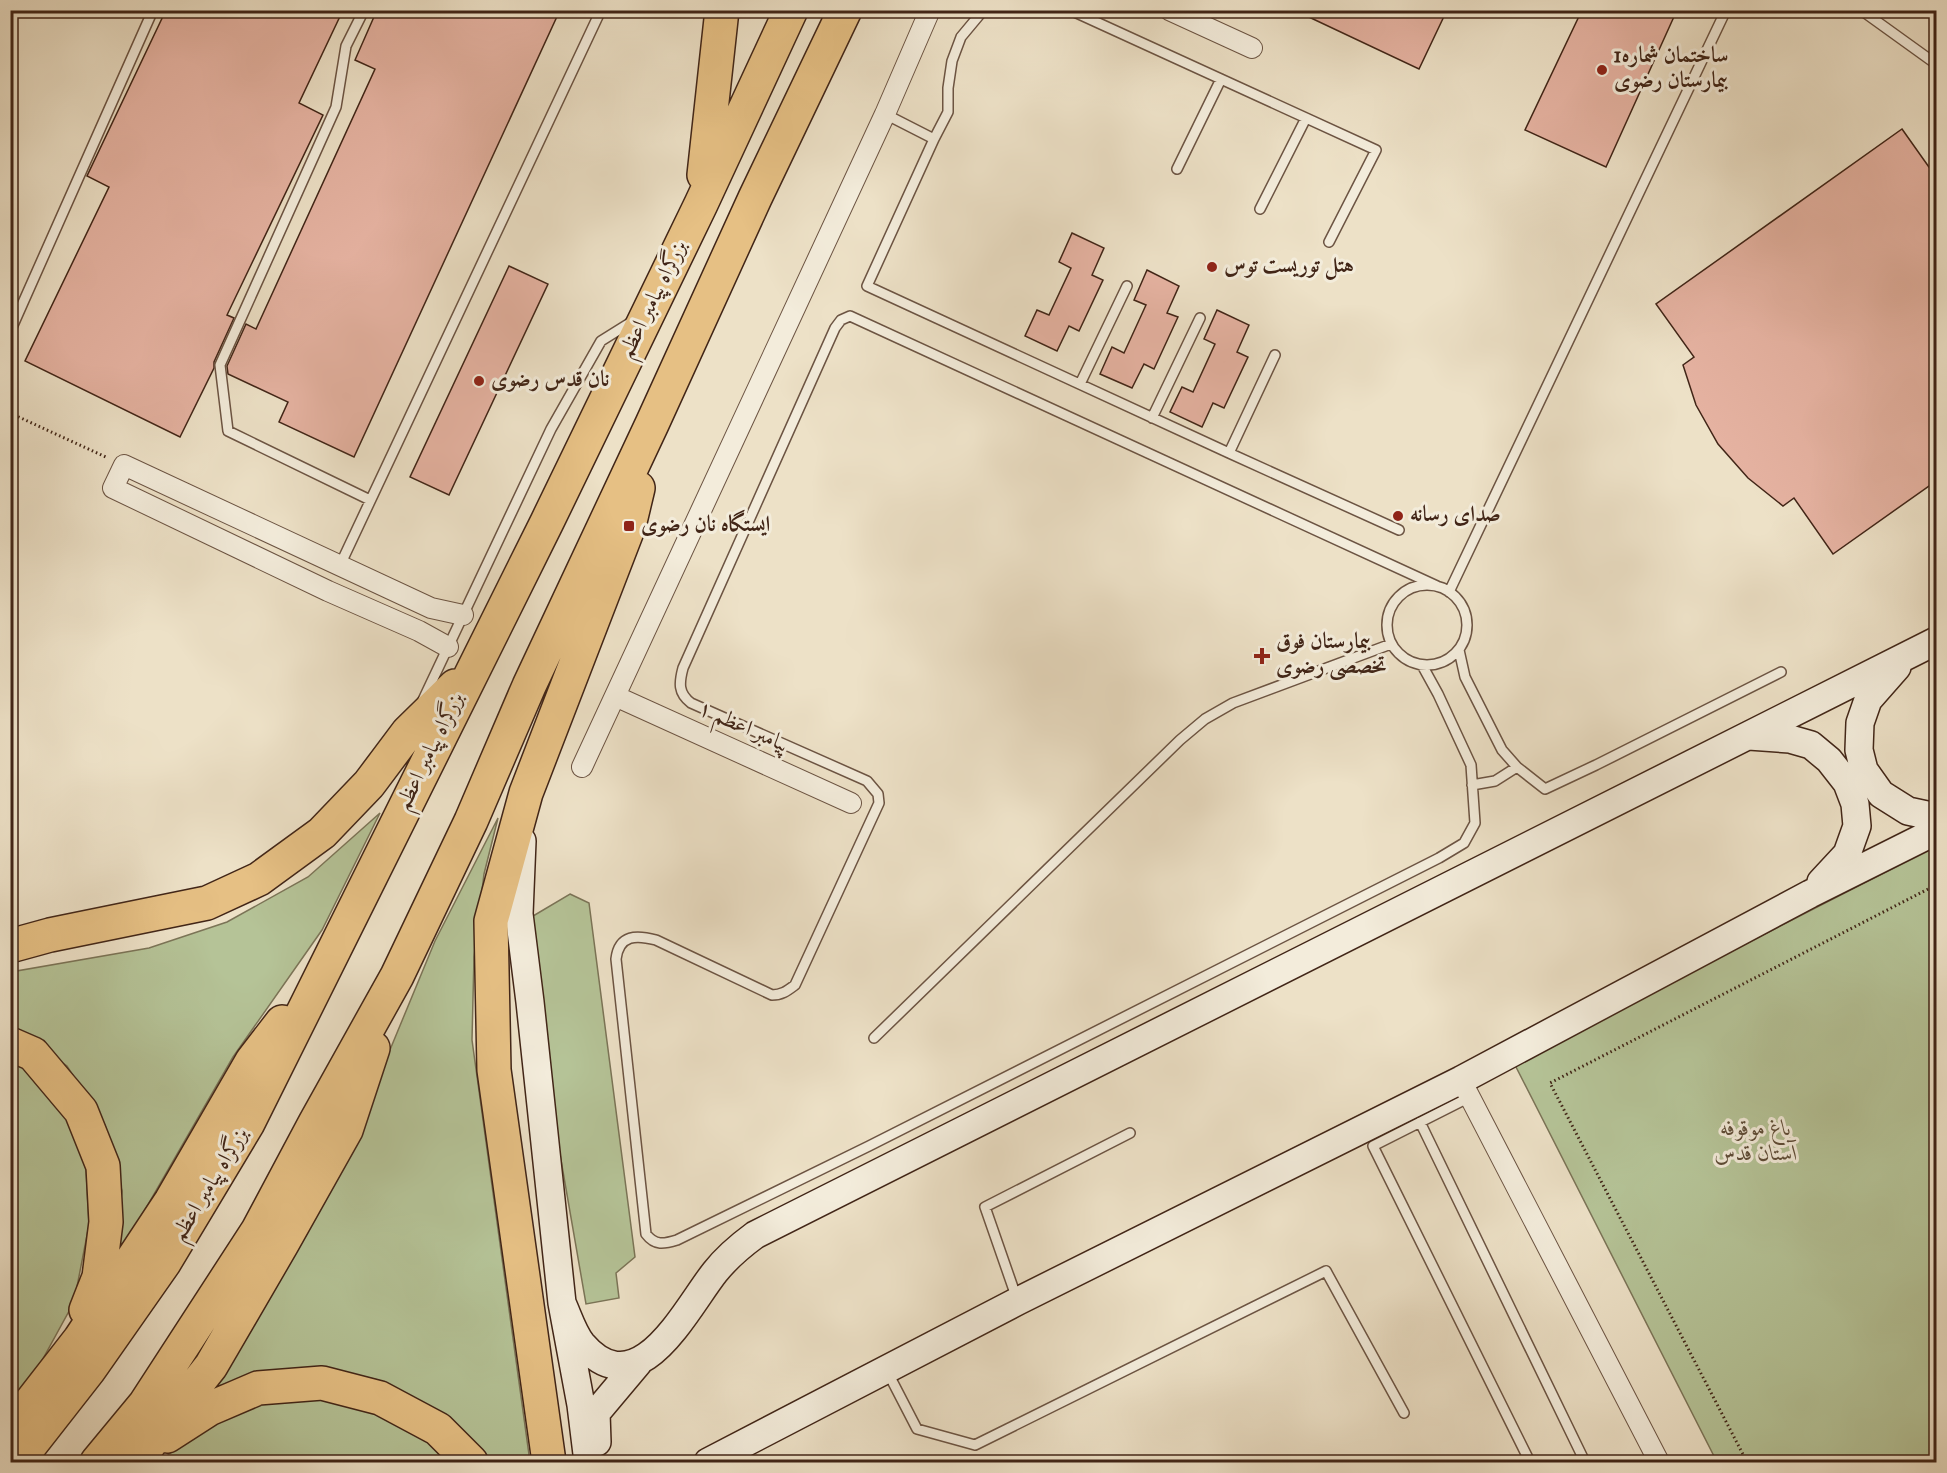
<svg xmlns="http://www.w3.org/2000/svg" width="1947" height="1473" viewBox="0 0 1947 1473" font-family="'Sorts Mill Goudy',Amiri,serif">
  <style>
    .green { fill: #b5c397; stroke: #7b7457; stroke-width: 1.5 }
    .building { fill: #e5b2a1; stroke: #412517; stroke-width: 1.5 }
    .lines { fill: none; stroke-linecap: round; stroke-linejoin: round }
    .lane-casing { stroke: #6c5443; stroke-width: 12 }
    .street-casing { stroke: #6c5443; stroke-width: 22 }
    .secondary-casing { stroke: #412517; stroke-width: 30 }
    .highway-casing { stroke: #412517; stroke-width: 36 }
    .path { stroke: #412517; stroke-width: 3; stroke-dasharray: 1.5 3; stroke-linecap: butt }
    .lane { stroke: #f3ecdb; stroke-width: 9 }
    .street { stroke: #f3ecdb; stroke-width: 20 }
    .secondary { stroke: #f3ecdb; stroke-width: 27 }
    .highway { stroke: #e6c084; stroke-width: 33 }
    .poi-dot { fill: #8f2418; stroke: #f3ecdb; stroke-width: 2 }
    .labels { text-anchor: middle; dominant-baseline: central; stroke-width: 6; stroke-linejoin: round; paint-order: stroke }
    .poi-label { font-size: 22px; font-weight: bold; fill: #412517; stroke: #f3ecdb; text-anchor: start }
    .street-label { font-size: 22px; fill: #412517; stroke: #f3ecdb }
    .park-label { font-size: 22px; font-style: italic; fill: #5e4c37; stroke: #f3ecdb }
  </style>
  <rect width="100%" height="100%" fill="#ede1c7"/>
  <filter id="stains"><feTurbulence type="fractalNoise" baseFrequency=".00333" numOctaves="4"/><feColorMatrix values="0 0 0 0 .2 0 0 0 0 .09 0 0 0 0 .02 0 0 0 .5 -.17"/></filter>
  <radialGradient id="worn" r=".72"><stop offset=".6" stop-color="#630" stop-opacity="0"/><stop offset="1" stop-color="#630" stop-opacity=".3"/></radialGradient>
  <path class="green" d="M380,813l-58,117 -89,127 -121,210 10,-76 -17,-66 -38,-59 -56,-39v-55l138,-24 78,-26 81,-45z
    M498,818l-14,56 -10,83 -2,83 58,422h-44l-63,-60 -45,-22 -52,-12 -66,4 -53,18 137,-229 91,-220z
    M1936,846v616h-219l-203,-399z
    M570,894l19,9 46,354 -19,16 3,25 -33,6 -33,-190 -25,-195z
    M11,1062l16,8 43,53 16,46 3,56 -15,77 -46,84 -17,20z
    M276,1397c20,1 42,0 62,3 44,8 83,29 113,62h-292l58,-45z"/>
  <path class="building" d="M166,10h177l-44,93 24,12 -96,200 7,3 -20,44v6l-34,69 -155,-76 84,-174 -22,-11z
    M377,10h183l-206,447 -75,-35 9,-20 -60,-28 -1,-8 19,-42 10,5 119,-260 -20,-9z
    M1294,10h153l-28,59z
    M1582,10h95l-71,157 -81,-37z
    M1902,129l34,48v304l-103,73 -39,-56 -11,8 -35,-28 -30,-34 -22,-39 -13,-40 11,-8 -38,-53z
    M1072,233l32,15 -12,27 11,5 -24,51 -10,-5 -12,25 -32,-15 12,-26 12,5 22,-47 -12,-6z
    M509,266l39,18 -99,211 -39,-18z
    M1147,270l32,16 -12,27 11,4 -24,52 -10,-5 -12,24 -32,-14 12,-27 12,6 22,-48 -12,-5z
    M1217,310l32,15 -12,27 11,5 -24,51 -11,-5 -11,24 -32,-15 12,-25 11,5 22,-48 -11,-5z"/>
  <g class="lines">
    <g class="lane-casing">
      <path id="lane" d="M364,10l-18,36 -10,61 -116,258 8,66 142,69
        M986,10l-5,3 -20,24 -9,24 -4,27v24l-14,27 -67,147 362,167 170,77
        M1070,10l306,140 -47,92
        M1861,10l75,54
        M885,114l49,25
        M1177,169l44,-90
        M1260,209l46,-91
        M10,332l143,-322
        M1080,384l47,-98
        M1152,418l48,-100
        M1229,453l46,-98
        M342,561l259,-551
        M1387 625a40 40 0 1 1 80 0a40 40 0 1 1-80 0Z
        M1449,592l277,-582
        M1459,650l6,27 37,73 15,17 28,22 51,-24 185,-93
        M1422,665l16,29 33,71 4,58 -11,20 -25,15 -570,288 -192,94c-13,4 -22,6 -31,-6l-30,-275c3,-25 21,-24 40,-19l116,55c10,0 15,-4 23,-10l84,-182 -1,-9 -11,-13 -176,-78c-13,-10 -12,-20 -8,-35l152,-340 6,-8 9,-4 587,270
        M423,700l128,-271 50,-88 32,-20
        M1472,785l23,-4 22,-14
        M874,1038l306,-298 25,-21 28,-16 158,-59
        M1470,1097l-97,49 157,316
        M1420,1122l165,340
        M1017,1299l-32,-92 145,-74
        M887,1371l30,58 58,16 351,-174 78,142"/>
    </g>
    <g class="street-casing">
      <path id="street" d="M1169,10l83,38
        M448,647l-29,-16 -91,-40 -215,-103 11,-23 307,143 32,7
        M615,696l236,107
        M582,767l303,-653 45,-104
        M1461,1080l198,382"/>
    </g>
    <g class="secondary-casing">
      <path id="secondary" d="M1897,667l-29,33 -8,23 -1,27 5,20 17,24 27,17 28,6
        M1749,736l41,3 21,6 18,15 18,23 8,21 2,22 -10,28 -26,28
        M522,841l-3,73 11,88 32,301 19,102 7,57
        M562,1303c6,13 11,30 20,41 56,65 103,-34 133,-72 12,-15 25,-26 40,-37l1181,-594
        M597,1442l-1,-29 42,-50
        M708,1462l310,-161 443,-221 349,-186 126,-63"/>
    </g>
    <g class="highway-casing">
      <path id="highway" d="M704,175l18,-165
        M10,946l40,-11 157,-32 52,-24 63,-46 47,-49 39,-52 47,-46
        M10,1044l23,10 48,57 22,55 3,56 -7,55 -13,33
        M10,1429l70,-90 91,-138 81,-140 30,-39
        M167,1436l42,-27 49,-21 64,-5 58,15 58,31 33,33
        M17,1462l72,-92 75,-107 84,-140 299,-601 154,-318 90,-194
        M97,1462l48,-58 113,-174 57,-107 82,-147 74,-155 58,-135 123,-262 103,-226 90,-188
        M135,1462l76,-96 71,-122 64,-114 27,-82
        M549,1462l-55,-392 -3,-149 35,-128 103,-267 9,-38"/>
    </g>
    <path class="path" d="M10,413l98,45
      M1747,1462l-197,-379 386,-198"/>
    <use href="#lane" class="lane"/>
    <use href="#street" class="street"/>
    <use href="#secondary" class="secondary"/>
    <use href="#highway" class="highway"/>
  </g>
  <g class="poi-dot">
    <circle cx="1602" cy="70" r="6"/>
    <circle cx="1212" cy="267" r="6"/>
    <circle cx="479" cy="381" r="6"/>
    <circle cx="1398" cy="516" r="6"/>
    <rect x="623" y="520" width="12" height="12" rx="3"/>
    <path d="M1259 647h6v6h6v6h-6v6h-6v-6h-6v-6h6z"/>
  </g>
  <g class="labels">
    <g class="poi-label">
      <text x="1614" y="57">ساختمان شماره1<tspan x="1614" dy="25">بیمارستان رضوی</tspan></text>
      <text x="1224" y="267">هتل توریست توس</text>
      <text x="491" y="381">نان قدس رضوی</text>
      <text x="1410" y="516">صدای رسانه</text>
      <text x="641" y="526">ایستگاه نان رضوی</text>
      <text x="1276" y="643">بیمارستان فوق<tspan x="1276" dy="25">تخصصی رضوی</tspan></text>
    </g>
    <g class="street-label">
      <text transform="translate(654 300) rotate(-64)">بزرگراه پیامبر اعظم</text>
      <text transform="translate(743 728) rotate(24)">پیامبر اعظم ۱</text>
      <text transform="translate(431 752) rotate(-64)">بزرگراه پیامبر اعظم</text>
      <text transform="translate(211 1185) rotate(-59)">بزرگراه پیامبر اعظم</text>
    </g>
    <g class="park-label">
      <text x="1756" y="1130">باغ موقوفه<tspan x="1756" dy="25">آستان قدس</tspan></text>
    </g>
  </g>
  <rect width="1947" height="1473" fill="none" stroke="#ede1c7" stroke-width="36"/>
  <rect x="12" y="12" width="1923" height="1449" fill="none" stroke="#412517" stroke-width="3"/>
  <rect x="18" y="18" width="1911" height="1437" fill="none" stroke="#412517" stroke-width="1.5"/>
  <rect width="100%" height="100%" filter="url(#stains)"/>
  <rect width="100%" height="100%" fill="url(#worn)"/>
</svg>
